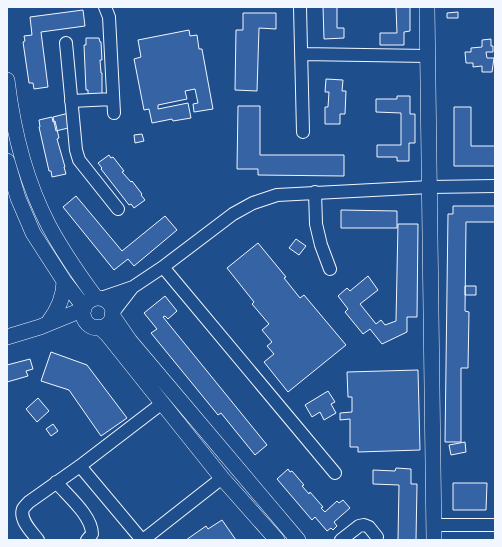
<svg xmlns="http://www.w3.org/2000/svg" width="502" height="547" viewBox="0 0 502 547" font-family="Ubuntu,sans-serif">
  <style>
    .building { fill: #3563a3; stroke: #f2f6ff }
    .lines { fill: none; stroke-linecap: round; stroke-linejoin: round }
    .minor-casing { stroke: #f2f6ff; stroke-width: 14 }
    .major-casing { stroke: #f2f6ff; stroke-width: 16 }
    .minor { stroke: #1f4e8c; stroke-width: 12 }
    .major { stroke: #1f4e8c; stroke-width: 15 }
  </style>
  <rect width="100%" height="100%" fill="#1f4e8c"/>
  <path class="building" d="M323,7h14v21h7v10l-20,1z
    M396,7h14v24l-6,1v13h-24v-12h17z
    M83,10l2,16 -44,6 7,55 -14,2 -1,-6h-4l-6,-41 2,-1 -1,-5 8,-1 -2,-18z
    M458,12v6h-11v-5z
    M243,13h33v16l-17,-1 -2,63 -22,-1 1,-60h7z
    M189,30l1,6 7,-1 2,14h3l11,60 -19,3 -1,-8 5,-1 -3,-14 -10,2 2,8 -29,6v4l30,-6 3,15 -18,3 -1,-2 -20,4 -3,-14 -5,1 -10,-51 7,-2 -3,-17z
    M86,38h13l1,4h1l1,18h-2l1,13h1v23h-14v-6h-2l-2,-45h2z
    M491,39v7h2v6h-7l1,6h7l-2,14h-10v-6l-9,1v-4h-7l-1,-11h6v-4l11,-1v-7z
    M326,79l17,1 -1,11h4l-1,23h-5v10h-15v-17h3l1,-15h-4z
    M397,96h13v18h5v29h-6v18h-12v-4h-20v-12h24v-32l-25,-1v-13h21z
    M238,106h22v49h84v21l-86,-1v-6h-21z
    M454,107h17v39h24v20h-41z
    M69,113l3,14 -16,4 -3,-14z
    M52,117l1,5 2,-1 4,17 -2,1 8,28h-1l2,7 -14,3 -1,-6h-2l-10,-44h1l-1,-7z
    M142,134l2,7 -9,2 -1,-8z
    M109,155l2,3 2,-1 11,14 -2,1 9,10 1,-1 10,13 -1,1 4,5 -11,8 -3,-4 -2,1 -28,-36 1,-1 -4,-5z
    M76,196l46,55 43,-35 12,14 -43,36 -6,-7 -14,11 -51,-63z
    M453,206h42v16h-29l-1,89 4,1 -1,56h-7v74h-16l3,-228h5z
    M341,210l56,1v17h-56z
    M398,224h20l-1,93h-10v15l-25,12 -12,-15 -7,5 -18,-22 3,-3 -10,-13 9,-8 3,3 18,-15 10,14 -18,14 16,20 5,-4 4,5 11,-4z
    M296,239l10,7 -7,9 -10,-7z
    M258,243l28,34 -2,1 16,20 4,-3 42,50 -58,47 -24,-30 10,-8 -7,-8 5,-4 -10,-12 7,-6 -17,-20 2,-2 -27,-34z
    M465,286h11v9h-11z
    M165,296l12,15 -9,8 -3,-3 -2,1 104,128 -12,10 -34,-42 -3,2 -67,-82 6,-4 -13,-16z
    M51,352l36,13 40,53 -26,18 -32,-46 -28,-9z
    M30,359l3,10 -7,2 2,5 -21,6v-17z
    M418,370l2,80 -62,2v-5h-8v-28l-10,1v-7l12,-1v-15h-4l-1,-25z
    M328,391l7,11 -4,2 5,9 -12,7 -4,-8 -8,5 -7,-12z
    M38,398l11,13 -12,11 -11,-13z
    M53,424l5,7 -7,5 -5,-7z
    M465,442l1,10 -15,3 -2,-10z
    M396,468l15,1v15h6l-1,56h-18l1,-55 -26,-1v-14l22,1z
    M288,469l2,3 2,-1 12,14 -2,1 7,8 1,-2 13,15 -2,1 4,4 12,-11 2,2 4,-3 7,8 -16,14 3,4 -4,4 -2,-2 -4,3 -12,-14 -3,3 -35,-41z
    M453,483h34l-1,27h-33z
    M222,520l14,20h-50l20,-14 2,3z"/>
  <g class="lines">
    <g class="minor-casing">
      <path id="minor" d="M105,7l4,10 5,96
        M300,7l3,125
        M66,43l10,107 3,10 39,49
        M301,54l127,2
        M71,101l42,-2
        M315,192l1,32 5,21 9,24
        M163,267l172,206
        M101,298l32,-11 30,-20 70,-53 20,-11 24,-8 153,-8 65,-1
        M112,314l20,-26
        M80,466l62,74
        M56,482c12,14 36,34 36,52l-5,6
        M434,525h61
        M38,540c-6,-8 -19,-20 -15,-31 1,-2 4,-5 6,-7l51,-36 81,-62
        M143,540l79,-62
        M341,540l18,-14 5,-1 5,2 8,10"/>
    </g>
    <g class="major-casing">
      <path id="major" d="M427,7l7,533
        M7,80c6,50 19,102 42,146 14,26 30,49 47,72
        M7,161l11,37 15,35 31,48 20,26
        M83 313a15 15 0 1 1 30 0a15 15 0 1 1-30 0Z
        M112,315l18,26 168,199
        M48,323c10,-13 16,-26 16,-42
        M99,327l8,7 115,144 55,62
        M7,337l33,-10 44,-18"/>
    </g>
    <use href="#minor" class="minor"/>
    <use href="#major" class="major"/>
  </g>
  <rect width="502" height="547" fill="none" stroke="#f2f6ff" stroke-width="16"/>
</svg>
